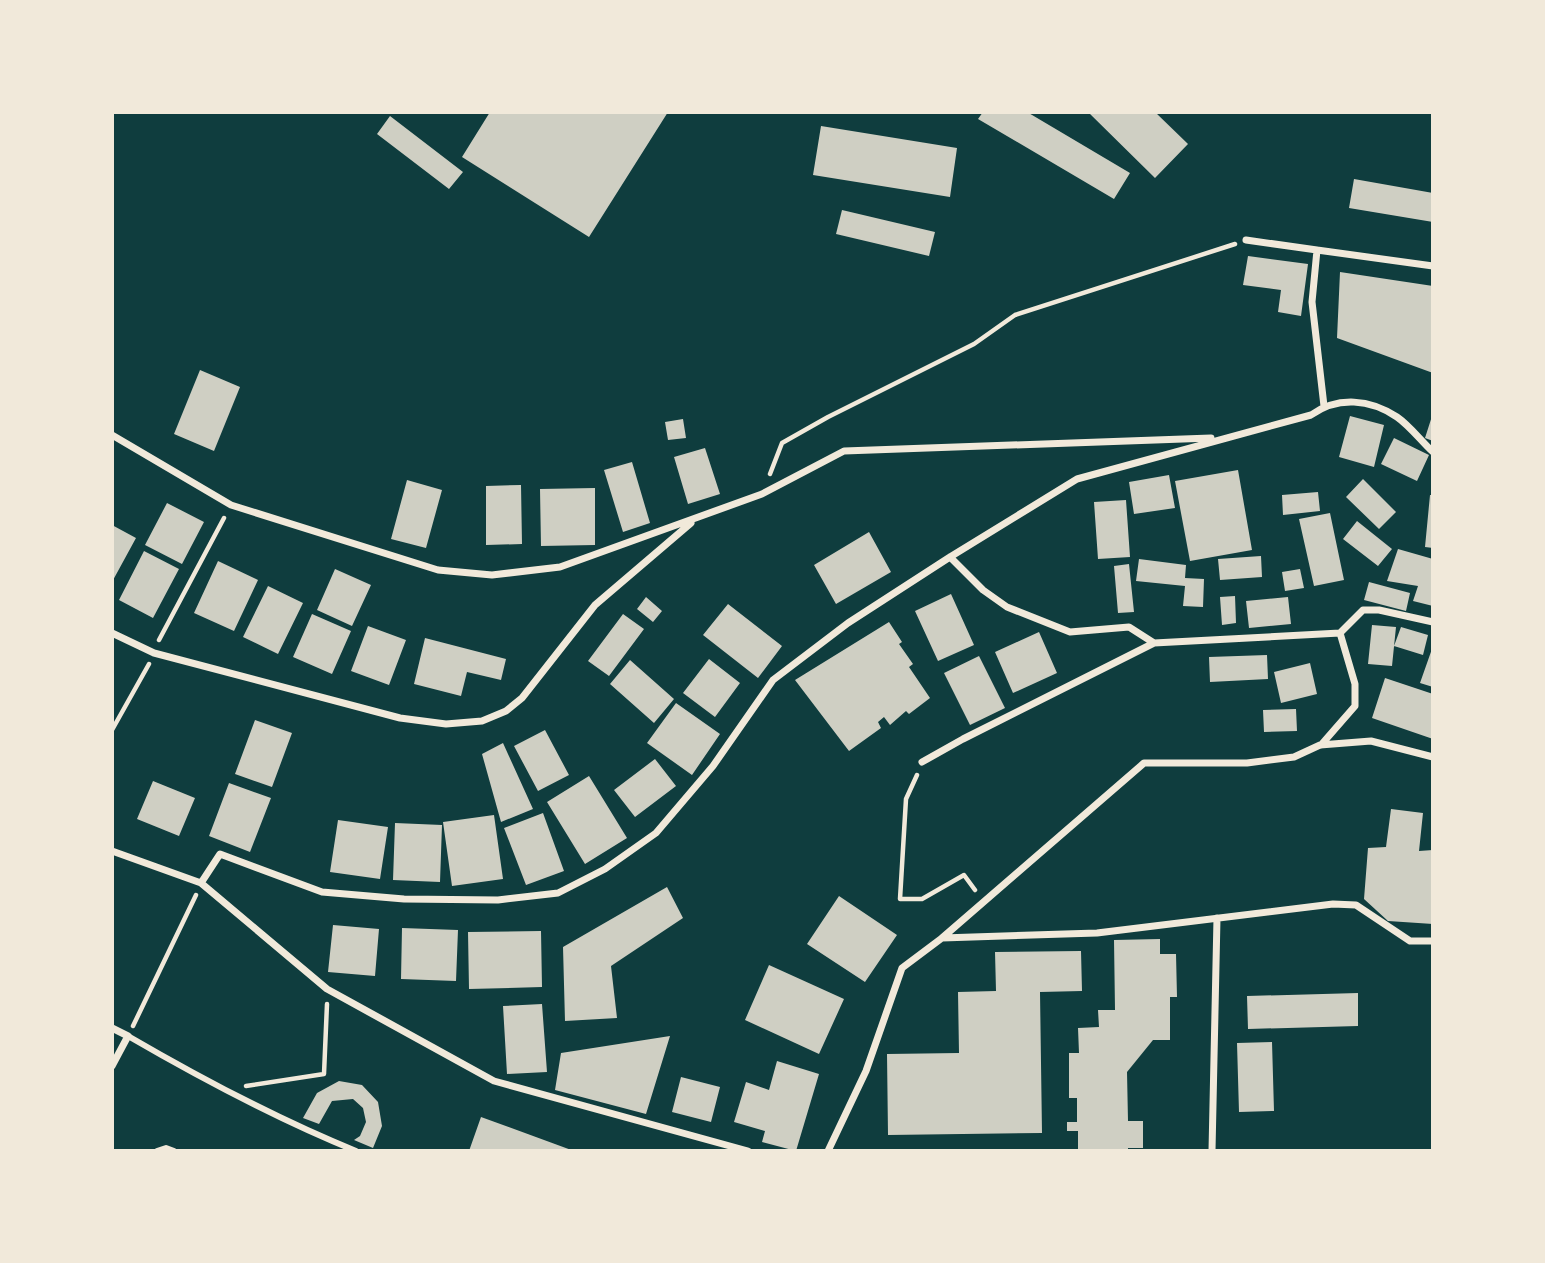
<svg xmlns="http://www.w3.org/2000/svg" width="1545" height="1263" viewBox="0 0 1545 1263" font-family="Manrope,sans-serif">
  <style>
    .building { fill: #cfcfc3 }
    .lines { fill: none; stroke-linecap: round; stroke-linejoin: round }
    .path { stroke: #f1e9da; stroke-width: 4.5 }
    .pedestrian { stroke: #f1e9da; stroke-width: 6 }
    .minor { stroke: #f1e9da; stroke-width: 7 }
  </style>
  <rect width="100%" height="100%" fill="#0f3d3e"/>
  <path class="building" d="M490,112h178l-79,125 -127,-80z
    M983,112h44l103,61 -16,26 -136,-80z
    M1088,112h67l33,32 -33,34z
    M390,116l73,56 -14,17 -72,-55z
    M821,126l136,22 -7,49 -137,-22z
    M1354,179l79,14v29l-84,-14z
    M842,210l93,22 -6,24 -93,-22z
    M1248,256l60,8 -7,52 -23,-4 3,-22 -38,-5z
    M1340,272l93,14v87l-96,-35z
    M200,370l40,17 -26,64 -40,-17z
    M1433,413v28l-8,-3z
    M1350,416l34,9 -10,42 -35,-10z
    M683,419l3,19 -18,2 -3,-18z
    M1394,438l35,17 -12,26 -36,-17z
    M705,448l15,46 -32,10 -14,-47z
    M632,462l18,61 -27,9 -19,-62z
    M1238,470l14,80 -62,11 -15,-80z
    M1169,475l6,33 -41,6 -5,-32z
    M1363,479l33,33 -17,17 -33,-32z
    M407,480l35,10 -16,58 -35,-9z
    M521,485l1,59 -36,1v-59z
    M595,488v57l-54,1 -1,-57z
    M1318,492l2,19 -37,4 -1,-20z
    M1430,495h3v53l-8,-1z
    M1126,500l4,57 -32,2 -4,-57z
    M167,503l37,19 -22,42 -37,-19z
    M1330,513l14,67 -30,6 -15,-67z
    M1357,521l35,28 -14,17 -35,-27z
    M112,525l24,13 -24,44z
    M869,532l22,40 -55,32 -22,-39z
    M1398,549l35,10v47l-20,-5 5,-15 -31,-5z
    M144,551l35,18 -26,49 -34,-18z
    M1261,556l1,21 -42,3 -2,-21z
    M1139,559l47,6 -1,13 19,1 -1,28 -20,-1 2,-20 -49,-5z
    M218,561l40,19 -24,51 -40,-18z
    M1129,564l5,48 -16,1 -4,-47z
    M335,569l36,16 -19,41 -35,-16z
    M1300,569l4,19 -19,3 -3,-19z
    M1369,582l41,11 -4,18 -42,-11z
    M268,586l35,17 -25,51 -35,-17z
    M951,594l23,51 -36,16 -23,-50z
    M1235,596l1,27 -14,2 -2,-28z
    M646,597l16,14 -9,11 -16,-13z
    M1288,597l3,27 -42,4 -3,-27z
    M728,604l54,42 -24,32 -55,-43z
    M312,614l39,17 -19,43 -39,-17z
    M623,614l21,15 -35,47 -21,-15z
    M889,622l13,20 -3,2 14,20 -4,3 21,31 -21,16 -3,-3 -16,14 -6,-8 -6,5 3,6 -32,23 -54,-71z
    M1372,625l24,2 -4,39 -24,-2z
    M368,626l38,14 -17,45 -38,-14z
    M1401,627l27,8 -5,20 -29,-9z
    M1039,632l18,41 -44,20 -18,-41z
    M425,638l81,21 -5,21 -34,-8 -6,24 -47,-12z
    M1433,646v41l-13,-4z
    M1267,655l1,24 -58,3 -1,-25z
    M979,656l26,52 -35,17 -26,-52z
    M709,659l31,24 -25,34 -32,-24z
    M630,660l44,39 -20,24 -44,-39z
    M1310,663l7,31 -36,9 -7,-31z
    M1385,678l48,16v45l-61,-21z
    M676,703l44,31 -28,41 -45,-32z
    M1296,709l1,22 -33,1 -1,-22z
    M255,720l37,13 -20,54 -37,-13z
    M545,730l24,45 -31,16 -24,-45z
    M503,743l30,66 -32,13 -19,-68z
    M655,759l21,27 -41,31 -21,-27z
    M589,776l38,62 -42,26 -38,-62z
    M153,781l42,17 -16,38 -42,-17z
    M229,783l42,15 -21,54 -41,-16z
    M1391,809l32,4 -4,38 14,-1v74l-45,-3 -24,-22 4,-51 18,-1z
    M543,813l21,58 -38,14 -22,-57z
    M494,815l9,64 -51,7 -9,-64z
    M338,820l50,7 -8,52 -50,-7z
    M395,823l47,2 -2,57 -47,-2z
    M667,887l16,31 -72,48 6,52 -52,3 -2,-74z
    M839,896l58,39 -32,47 -58,-38z
    M333,925l46,4 -4,47 -47,-4z
    M402,928l56,2 -2,51 -55,-2z
    M541,931l1,56 -73,2 -1,-57z
    M1160,939v15h16l1,43h-7v43h-17l-26,32 1,49h15v27h-15v3h-50v-20h-11v-9h10v-24h-8v-45h10l-1,-25 21,-1 -1,-17h17l-1,-70z
    M1081,951l1,40 -42,1 2,141 -154,2 -1,-81 72,-1 -1,-61 38,-1 -1,-39z
    M769,965l75,34 -25,55 -74,-34z
    M1358,993v33l-110,3 -1,-33z
    M542,1004l5,68 -40,2 -4,-68z
    M670,1036l-24,78 -91,-24 6,-37z
    M1272,1042l2,69 -35,1 -2,-69z
    M777,1061l42,13 -23,77 -34,-9 3,-11 -31,-9 12,-40 23,8z
    M681,1077l39,10 -9,35 -39,-10z
    M339,1081l23,4 16,17 4,24 -9,22 -19,-8 6,-4 6,-14 -3,-14 -10,-9 -21,2 -13,23 -16,-6 14,-25z
    M481,1117l93,34h-105z"/>
  <g class="lines">
    <path class="path" d="M770,474l12,-31 46,-26 146,-73 41,-29 220,-71
      M159,640l65,-122
      M112,730l37,-66
      M917,775l-11,24 -6,100h22l42,-24 11,15
      M133,1026l63,-131
      M246,1086l78,-12 3,-70"/>
    <path class="pedestrian" d="M128,1036c74,43 149,83 228,115
      M157,1151l9,-3 8,3"/>
    <path class="minor" d="M1246,240l71,10
      M1324,406l-12,-104 5,-52 116,16
      M112,435l119,70 207,65 54,5 68,-8 202,-73 82,-43 367,-13
      M950,557l33,33 24,17 63,25 59,-5 25,16
      M112,633l42,20 246,65 46,6 36,-3 24,-10 16,-13 73,-93 96,-82
      M1321,745l34,-39v-22l-15,-51
      M922,762l41,-23 191,-96 186,-10 23,-23h16l54,12
      M112,851l89,32 126,106 167,92 254,70
      M201,883l19,-29 102,38 82,7 94,1 60,-7 47,-24 51,-36 57,-67 60,-86 75,-57 102,-66 127,-78 234,-64c27,-19 59,-16 86,2 13,9 24,24 36,35
      M942,938l155,-5 236,-29 23,1 54,36h23
      M112,1028l16,8 -16,30
      M828,1151l38,-80 36,-103 40,-30 202,-175h103l47,-6 26,-12 51,-4 62,16
      M1212,1151l5,-233"/>
  </g>
  <rect width="1545" height="1263" fill="none" stroke="#f1e9da" stroke-width="228"/>
</svg>
